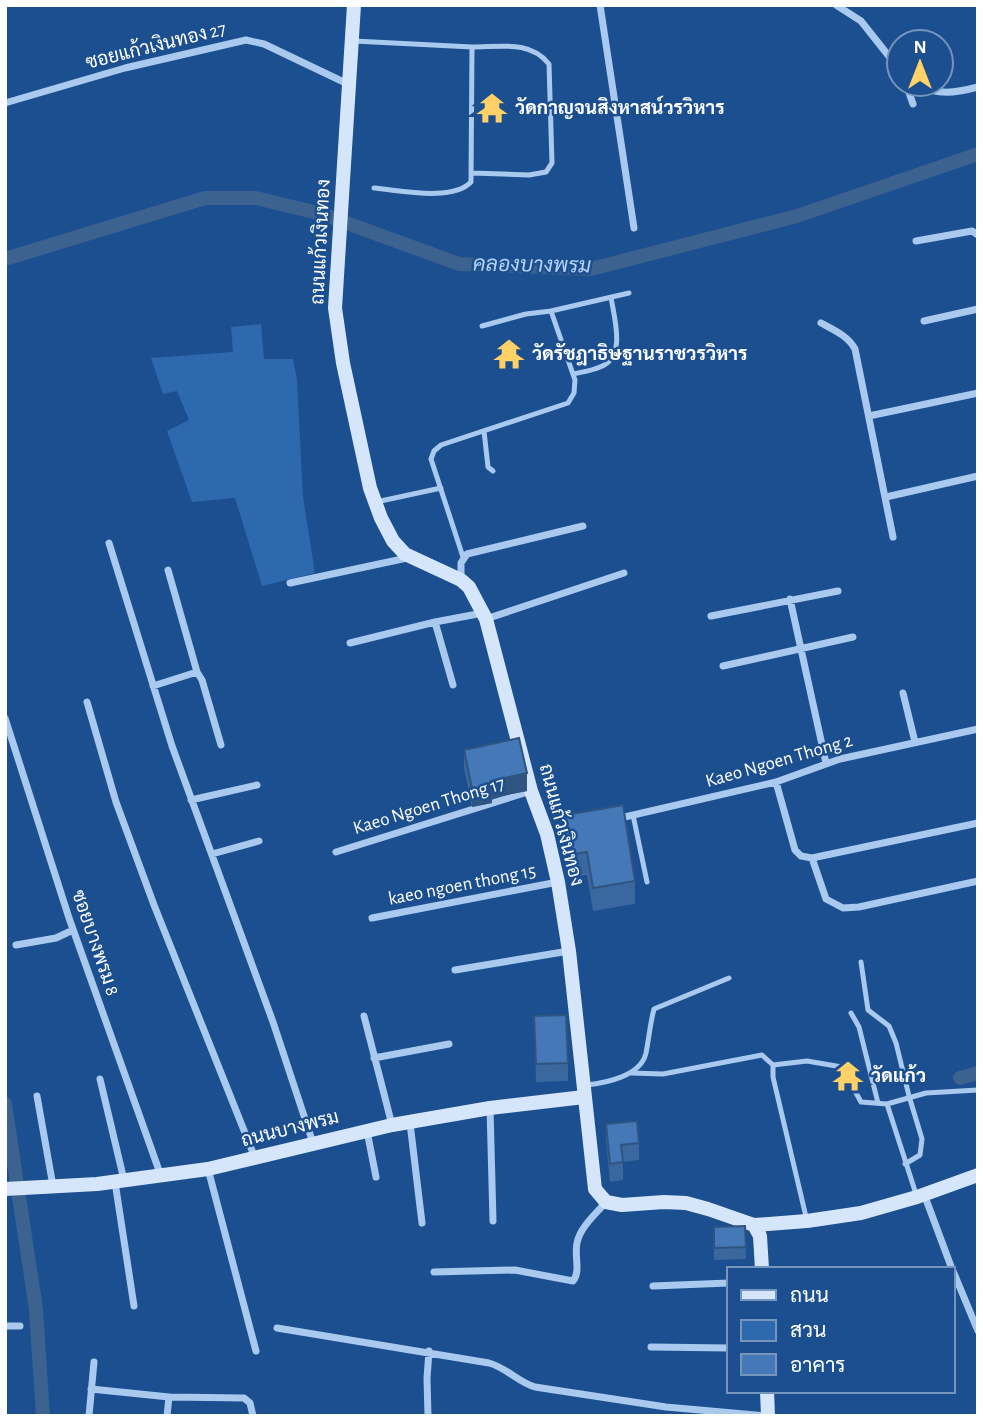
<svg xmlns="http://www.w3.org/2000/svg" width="983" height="1421" viewBox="0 0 983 1421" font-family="'Alegreya Sans',Sarabun,sans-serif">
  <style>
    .green { fill: #2e69ad }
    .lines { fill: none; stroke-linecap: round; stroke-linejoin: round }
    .canal { stroke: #3c6290; stroke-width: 14 }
    .lane { stroke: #a9c9ee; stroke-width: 5 }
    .street { stroke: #a9c9ee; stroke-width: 7 }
    .secondary { stroke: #d6e6fa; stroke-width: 14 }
    .wall { fill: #3a679d }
    .shaded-wall { fill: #305480 }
    .building { fill: #4478b7; stroke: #305480; stroke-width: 2 }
    .labels { text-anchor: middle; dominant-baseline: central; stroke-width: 5; stroke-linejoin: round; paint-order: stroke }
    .street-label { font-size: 19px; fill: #fff; stroke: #1b4f8f }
    .poi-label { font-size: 19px; font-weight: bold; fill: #fff; stroke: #1b4f8f; text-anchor: start }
    .water-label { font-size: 21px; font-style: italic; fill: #b5d3f5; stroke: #1b4f8f }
  </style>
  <rect width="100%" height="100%" fill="#1b4f8f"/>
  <path class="green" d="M261,324l3,35h29l4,21 6,117 12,76 -53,13 -27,-88 -43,4 -25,-71 22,-11 -12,-29 -14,3 -12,-36 82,-6 -2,-25z"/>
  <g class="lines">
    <path class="canal" d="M5,259l200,-61h51l66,16 137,50 132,5 206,-53 181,-62
      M960,1078l18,-5
      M5,1104l31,205 7,107"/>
    <path class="lane" d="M354,41l118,6 -1,135c-19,20 -72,8 -97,6
      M472,173l57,2 17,-3 6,-9 -3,-99c-19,-24 -49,-17 -77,-17
      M551,311l78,-18
      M573,374c8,-2 18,-3 27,-7 27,-10 14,-49 11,-70
      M484,431l4,36 5,4
      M376,502l65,-14
      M463,557l-32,-98 3,-8 7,-6 127,-42 6,-10 1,-13 -24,-69 -25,3 -44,12
      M633,815l14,67
      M861,962l7,48 21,16 7,17 13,53 13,43 -2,16 -15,9
      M851,1013l8,14 19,76
      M773,1065l34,-4 35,6 19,35 26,2 39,-11 52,-3
      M631,1073l32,1 99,-19 11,10v12l34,144
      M586,1085c20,-2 55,-9 60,-32 3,-15 4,-29 8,-44l75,-31
      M887,1104l29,90"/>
    <path class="street" d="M600,5l34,223
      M836,5l25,16 38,48
      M906,84l7,20
      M917,84c21,12 38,9 61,3
      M5,103l120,-35 121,-28 18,4 86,41
      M916,241l56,-10 6,4
      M924,321l54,-12
      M821,323c13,7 27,13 34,26l38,188
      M869,416l109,-23
      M886,497l92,-21
      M109,543l63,203 101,276 40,121
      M168,570l29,102
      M461,580v-17l6,-9 116,-28
      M290,583l117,-25
      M790,599l36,164
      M711,616l127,-25
      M486,619l138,-46
      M435,622l18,63
      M350,643l85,-21 48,-9
      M723,666l130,-29
      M153,686l44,-14 5,8 19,65
      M903,693l12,49
      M87,702l29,100 38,103 101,253
      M5,718l64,200 92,258
      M776,782l19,68 6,6 11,2 14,41 17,9 16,-1 119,-26
      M191,800l66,-15
      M616,819l160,-37 64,-23 138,-30
      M336,852l195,-61
      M212,854l47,-13
      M812,858l166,-35
      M372,918l186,-36
      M16,945l40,-7 17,-8
      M455,970l114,-19
      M364,1016l28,109
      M374,1058l75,-14
      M100,1079l24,101
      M37,1096l16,90
      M490,1108l3,113
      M410,1123l12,100
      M367,1131l9,46
      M208,1169l48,182
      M115,1182l19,124
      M924,1194l28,75
      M953,1271l25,60
      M434,1272l81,-2 58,11c8,-9 1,-26 4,-38 3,-16 19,-29 29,-41
      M653,1286l76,-3
      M5,1326h15
      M277,1328l212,35c18,5 29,19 46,24l131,20 100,9
      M651,1347l78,1
      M91,1389l78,8 75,1 6,5 3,13
      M89,1416l5,-54
      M167,1416l2,-19
      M428,1416l-1,-38 2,-27"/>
    <path class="secondary" d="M354,5l-19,303 8,55 27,125 11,30 12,23 12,13 56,26 8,7 17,32 45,172 16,43 11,48 11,69 26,238 11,13 16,3 42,-3 22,1 22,6 46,16 53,-4 54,-8 56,-16 61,-22
      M5,1189l92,-5 111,-15 184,-44 98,-17 94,-11
      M754,1225l6,11 2,33
      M767,1391l1,25"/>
  </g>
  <path class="wall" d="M464,750l63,41 -35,7v5l-20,4 -8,-39z
    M560,816l75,65v23l-42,7 -6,-36 -20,3 -7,-39z
    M534,1016l34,47v18l-32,1z
    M606,1124l33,19v17l-16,2v18l-13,2 -4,-41z
    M745,1226l1,33 -32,1v-33z"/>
  <path class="shaded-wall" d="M527,773v18l-35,7v5l-20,4v-18l19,-8z"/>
  <path class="building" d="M519,738l8,35 -36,8 1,4 -20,4 -8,-39z
    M623,805l12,76 -42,7 -6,-36 -20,3 -7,-39z
    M566,1015l2,48 -32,1 -2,-48z
    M637,1121l2,22 -18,2 2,17 -13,2 -4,-40z
    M745,1226l1,21 -32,1v-21z"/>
  <defs>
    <g id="temple-bare" transform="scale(2.415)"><path d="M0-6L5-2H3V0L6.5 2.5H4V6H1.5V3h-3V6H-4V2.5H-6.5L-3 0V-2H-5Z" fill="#ffd166" stroke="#1b4f8f" stroke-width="2.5" paint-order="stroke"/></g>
  </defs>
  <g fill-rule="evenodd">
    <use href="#temple-bare" x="492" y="108"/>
    <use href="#temple-bare" x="509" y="354"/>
    <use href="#temple-bare" x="848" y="1076"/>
  </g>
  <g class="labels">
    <g class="street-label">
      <text transform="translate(156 46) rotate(-14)">ซอยแก้วเงินทอง 27</text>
      <text transform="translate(321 242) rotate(-87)">ถนนแก้วเงินทอง</text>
      <text transform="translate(779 761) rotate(-16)">Kaeo Ngoen Thong 2</text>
      <text transform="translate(429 806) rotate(-17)">Kaeo Ngoen Thong 17</text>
      <text transform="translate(561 825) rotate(75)">ถนนแก้วเงินทอง</text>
      <text transform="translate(462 885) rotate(-11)">kaeo ngoen thong 15</text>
      <text transform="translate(95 943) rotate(71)">ซอยบางพรม 8</text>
      <text transform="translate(290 1129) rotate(-14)">ถนนบางพรม</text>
    </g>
    <g class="poi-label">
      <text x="515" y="108">วัดกาญจนสิงหาสน์วรวิหาร</text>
      <text x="532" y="354">วัดรัชฎาธิษฐานราชวรวิหาร</text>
      <text x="871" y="1076">วัดแก้ว</text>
    </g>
    <g class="water-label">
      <text transform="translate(532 265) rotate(1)">คลองบางพรม</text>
    </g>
  </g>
  <rect width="983" height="1421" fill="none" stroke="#ffffff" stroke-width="14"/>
  <rect x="727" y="1267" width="228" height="126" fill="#1b4f8f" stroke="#7695bc" stroke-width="2"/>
  <rect x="741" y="1290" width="35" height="10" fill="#d6e6fa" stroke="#7695bc" stroke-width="2"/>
  <text x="790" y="1302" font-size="21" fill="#ffffff">ถนน</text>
  <rect x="741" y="1320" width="35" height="21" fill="#2e69ad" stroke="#7695bc" stroke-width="2"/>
  <text x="790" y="1337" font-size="21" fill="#ffffff">สวน</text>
  <rect x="741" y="1354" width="35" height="21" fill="#4478b7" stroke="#7695bc" stroke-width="2"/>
  <text x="790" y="1372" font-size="21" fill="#ffffff">อาคาร</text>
  <g transform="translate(920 63)"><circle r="33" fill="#1b4f8f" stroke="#7695bc" stroke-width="2"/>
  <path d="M0-5L12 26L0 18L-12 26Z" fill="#ffd166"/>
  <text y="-10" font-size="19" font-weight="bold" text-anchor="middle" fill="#ffffff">N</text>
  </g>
</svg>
